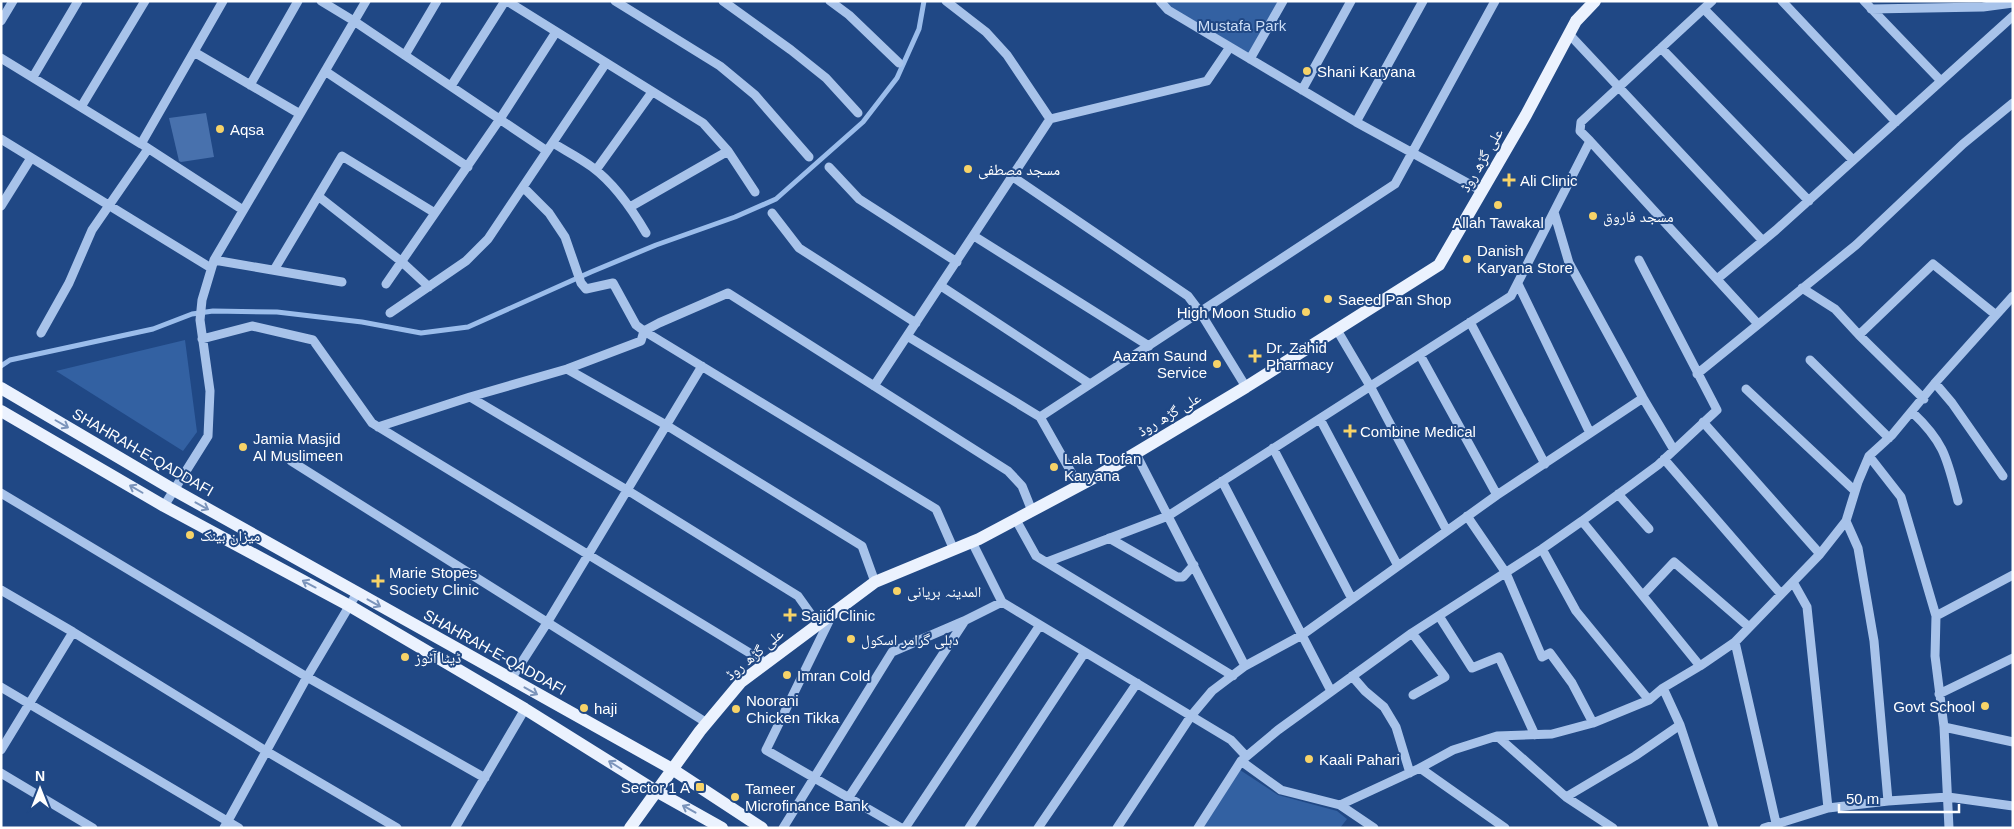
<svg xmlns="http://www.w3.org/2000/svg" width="2014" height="829" viewBox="0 0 2014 829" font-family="Helvetica,'Noto Naskh Arabic',sans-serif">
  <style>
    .green { fill: #3361a2 }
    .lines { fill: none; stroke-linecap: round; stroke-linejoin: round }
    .stream { stroke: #9bbdeb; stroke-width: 5 }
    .building { fill: #4871ad }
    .minor { stroke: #a8c3ea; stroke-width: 9 }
    .major { stroke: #ebf2fe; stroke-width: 12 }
    .oneway { stroke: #7b94bb }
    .poi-dot { fill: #f7d368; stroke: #204885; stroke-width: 2 }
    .labels { text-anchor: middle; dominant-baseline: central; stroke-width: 4; stroke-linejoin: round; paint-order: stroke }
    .park-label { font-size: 15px; fill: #ccdef7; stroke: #204885 }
    .poi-label { font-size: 15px; fill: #fff; stroke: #204885; text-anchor: start }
    .street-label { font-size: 15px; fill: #fff; stroke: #204885 }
  </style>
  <rect width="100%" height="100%" fill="#204885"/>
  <path class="green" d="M1160,1h123l-33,58z
    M185,340l12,92 -14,19 -127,-80z
    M1240,770l38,25 59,16 10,8 -7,9h-137z"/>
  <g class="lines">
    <path class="stream" d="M1,366l9,-6 143,-31 39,-15 21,-3 64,1 85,10 59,11 47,-6 123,-55 65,-27 79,-28 41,-18 87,-77 34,-44 22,-49 5,-28"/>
  </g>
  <path class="building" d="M206,113l8,44 -33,5 -2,-1 -10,-43z"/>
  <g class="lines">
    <path class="minor" d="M321,1l33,20 193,130
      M507,1l196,122 25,28 27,41
      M615,1l105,65 35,29 54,62
      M723,1l68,49 35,28 32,35
      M830,1l19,14 50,48
      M946,1l40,31 21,23 43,64
      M1160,1l8,9 188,112 126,69
      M1712,1l-131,121 -1,9 10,10 168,183
      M1782,1l114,121
      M1864,1l77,80
      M1704,9l149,151
      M1871,9l112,-2 30,-4
      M1,21l12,-20
      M1569,34l194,207
      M1661,48l148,153
      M194,52l106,62 66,-113
      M405,55l32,-54
      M1,58l140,86 82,-143
      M1250,59l33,-58
      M325,71l143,96
      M33,77l45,-76
      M250,85l48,-84
      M451,86l54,-85
      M1302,90l49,-89
      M81,107l64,-106
      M1356,122l67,-121
      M1,139l210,129
      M553,143c13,8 27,15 39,24 23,17 40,42 54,66
      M143,145l100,65
      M829,167l30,32 98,63
      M596,170l56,-78
      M1013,177l175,119 12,16 46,75
      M523,187l26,26 16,24 16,46 5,6 27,-6 23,42 8,6 292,178 18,41
      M318,196l84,66 27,25
      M1,206l30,-48
      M630,207l98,-56
      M1554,212l15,51 74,135 31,52
      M772,213l27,35 117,75
      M974,236l175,110
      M214,260l128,22
      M274,270l68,-114 93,57
      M1717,279l59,-49 237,-214
      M386,284l114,-165 56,-87
      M1518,284l72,149
      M941,286l149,98
      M1802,288l33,21 24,26 65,64
      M390,313l76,-52 22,-22 118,-176
      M1470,322l75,142
      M1337,330l33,56 77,145
      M41,333l28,-50 23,-53 56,-81
      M1859,335l74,-71 63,51
      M907,336l133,81 39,69
      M202,339l50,-13 61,14 59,83 394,240
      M1420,355l77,140
      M1810,360l79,78
      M567,369l99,56 196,121 13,36
      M1697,374l159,-129 107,-101 50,-41
      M1935,383l17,20 51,73
      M874,386l176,-267 157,-38 23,-34
      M1746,389l109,102
      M470,397l157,93 171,106 20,28
      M1912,412c33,31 35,47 46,89
      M1040,417l355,-233 100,-183
      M1320,419l78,147
      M1703,422l117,132
      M378,427l92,-30 97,-28 74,-28 3,-10 15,-8 69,-30 280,178 14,15 10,25
      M1273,448l79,151
      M1136,454l109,212
      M1869,456l32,41 35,119 -1,40 9,71 5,101
      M1664,459l117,135
      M291,461l416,262
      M1222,481l109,210
      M1,493l306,184 178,101
      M1618,494l31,35
      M164,506l44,-70 2,-45 -10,-71 2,-20 12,-40 86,-146
      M1467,516l39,57 36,84 8,-4 22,30 21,40
      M1016,520l20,36 197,120
      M1582,521l118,145
      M1846,521l12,27 16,93 14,160
      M1109,538l68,39h6l11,-12
      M972,542l30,60 229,138 15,16
      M1542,549l34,62 73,89
      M1047,562l121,-46 343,-220 79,-155
      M1793,582l14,25 21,201
      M1,590l72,42 193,119 131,77
      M1643,595l31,-33 75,65
      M1439,616l33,52 27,-11 36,78
      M1936,616l77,-41
      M831,617l-65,133 135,78
      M1412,633l33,44 -32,18
      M1735,642l41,181
      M1352,676l13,15 19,16 12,20 14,46
      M511,679l36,-56 155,-257
      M1,687l238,141
      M1663,688l17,37 34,103
      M1939,694l74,-36
      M1944,727l69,15
      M1497,736l69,61 47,31
      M1,750l72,-118
      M1241,761l40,29 59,15 34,23
      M1420,768l85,60
      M1,773l92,55
      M849,797l115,-175
      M1566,797l69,-41 45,-31
      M1340,805l80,-37 33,-18 44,-14 55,-2 41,-11 56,-23 14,-12 37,-22 35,-24 85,-88 26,-33 12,-39 11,-26 23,-21 43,-52 78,-87
      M224,828l83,-151 50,-84
      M455,828l70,-119
      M783,828l109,-176 72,-31 38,-19
      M905,828l135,-203
      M969,828l116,-176
      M1038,828l99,-145
      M1117,828l74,-112 21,-25 33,-25 57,-31 195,-140 146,-97
      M1198,828l43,-67 37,-31 134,-97 130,-84 40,-28 76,-56 59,-55 -78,-150
      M1764,828l64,-20 60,-7 60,-4 65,9"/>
    <path class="major" d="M1,388l173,102 498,279 90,59
      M1,411l163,95 186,100 175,103 131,82 66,37
      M630,828l70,-97 41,-49 134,-100 104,-43 122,-65 145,-87 193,-122 87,-150 50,-94 19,-20"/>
  </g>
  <defs><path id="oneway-shaft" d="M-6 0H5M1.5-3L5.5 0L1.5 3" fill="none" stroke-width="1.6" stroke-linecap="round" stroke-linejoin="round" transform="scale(1.25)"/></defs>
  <g class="oneway">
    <use href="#oneway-shaft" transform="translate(62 424) rotate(30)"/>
    <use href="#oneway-shaft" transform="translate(136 489) rotate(-150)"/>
    <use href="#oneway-shaft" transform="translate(202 506) rotate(29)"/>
    <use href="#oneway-shaft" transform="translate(309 584) rotate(-152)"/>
    <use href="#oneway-shaft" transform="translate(374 603) rotate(29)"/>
    <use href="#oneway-shaft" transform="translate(531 691) rotate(29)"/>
    <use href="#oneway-shaft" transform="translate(615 765) rotate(-148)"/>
    <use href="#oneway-shaft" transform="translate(689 809) rotate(-151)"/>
  </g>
  <g class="poi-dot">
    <circle cx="1307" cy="71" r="5"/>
    <circle cx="220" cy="129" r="5"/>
    <circle cx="968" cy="169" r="5"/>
    <path d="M1506.5 172.5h5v5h5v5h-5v5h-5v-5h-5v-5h5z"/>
    <circle cx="1498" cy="205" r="5"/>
    <circle cx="1593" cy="216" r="5"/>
    <circle cx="1467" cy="259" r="5"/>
    <circle cx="1328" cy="299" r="5"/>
    <circle cx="1306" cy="312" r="5"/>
    <path d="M1252.5 348.5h5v5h5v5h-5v5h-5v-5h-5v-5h5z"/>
    <circle cx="1217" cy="364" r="5"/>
    <path d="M1347.5 423.5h5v5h5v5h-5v5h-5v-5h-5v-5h5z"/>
    <circle cx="243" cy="447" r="5"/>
    <circle cx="1054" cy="467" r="5"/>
    <circle cx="190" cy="535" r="5"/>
    <path d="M375.5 573.5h5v5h5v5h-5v5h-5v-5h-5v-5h5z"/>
    <circle cx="897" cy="591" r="5"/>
    <path d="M787.5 607.5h5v5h5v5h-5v5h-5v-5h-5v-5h5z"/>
    <circle cx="851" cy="639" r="5"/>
    <circle cx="405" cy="657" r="5"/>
    <circle cx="787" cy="675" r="5"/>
    <circle cx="1985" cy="706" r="5"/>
    <circle cx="584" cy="708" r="5"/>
    <circle cx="736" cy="709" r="5"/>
    <circle cx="1309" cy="759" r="5"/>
    <rect x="695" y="782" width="10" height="10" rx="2.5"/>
    <circle cx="735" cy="797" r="5"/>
  </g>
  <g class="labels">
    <g class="park-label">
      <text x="1242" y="25">Mustafa Park</text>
    </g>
    <g class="poi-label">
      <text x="1317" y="71">Shani Karyana</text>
      <text x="230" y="129">Aqsa</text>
      <text x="978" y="169">مسجد مصطفی</text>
      <text x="1520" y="180">Ali Clinic</text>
      <text x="1603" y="216">مسجد فاروق</text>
      <text x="1498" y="222" text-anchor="middle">Allah Tawakal</text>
      <text x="1477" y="250">Danish<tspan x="1477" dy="17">Karyana Store</tspan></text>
      <text x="1338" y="299">Saeed Pan Shop</text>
      <text x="1296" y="312" text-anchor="end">High Moon Studio</text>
      <text x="1266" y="347">Dr. Zahid<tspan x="1266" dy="17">Pharmacy</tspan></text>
      <text x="1207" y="355" text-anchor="end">Aazam Saund<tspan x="1207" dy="17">Service</tspan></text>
      <text x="1360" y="431">Combine Medical</text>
      <text x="253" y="438">Jamia Masjid<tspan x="253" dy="17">Al Muslimeen</tspan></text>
      <text x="1064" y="458">Lala Toofan<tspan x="1064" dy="17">Karyana</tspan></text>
      <text x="200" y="535">میزان بینک</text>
      <text x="389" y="572">Marie Stopes<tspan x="389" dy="17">Society Clinic</tspan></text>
      <text x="907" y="591">المدینہ بریانی</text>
      <text x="801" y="615">Sajid Clinic</text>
      <text x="861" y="639">دہلی گرامر اسکول</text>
      <text x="415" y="657">ڈیٹا آٹوز</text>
      <text x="797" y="675">Imran Cold</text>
      <text x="746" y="700">Noorani<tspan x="746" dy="17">Chicken Tikka</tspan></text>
      <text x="1975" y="706" text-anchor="end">Govt School</text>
      <text x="594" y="708">haji</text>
      <text x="1319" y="759">Kaali Pahari</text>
      <text x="690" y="787" text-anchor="end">Sector 1 A</text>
      <text x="745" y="788">Tameer<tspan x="745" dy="17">Microfinance Bank</tspan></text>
    </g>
    <g class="street-label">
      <text transform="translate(1481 160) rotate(-60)">علی گڑھ روڈ</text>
      <text transform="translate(1169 414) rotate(-31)">علی گڑھ روڈ</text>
      <text transform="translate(143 452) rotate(30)">SHAHRAH-E-QADDAFI</text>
      <text transform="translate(495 652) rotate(29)">SHAHRAH-E-QADDAFI</text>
      <text transform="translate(754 654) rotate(-40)">علی گڑھ روڈ</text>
    </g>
  </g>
  <rect width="2014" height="829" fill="none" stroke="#ffffff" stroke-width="5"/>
  <g transform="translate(40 789)" stroke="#204885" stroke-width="4" paint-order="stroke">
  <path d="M0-4L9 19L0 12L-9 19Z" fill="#ffffff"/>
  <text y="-8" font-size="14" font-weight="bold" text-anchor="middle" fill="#ffffff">N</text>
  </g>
  <path d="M1839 804v8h120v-8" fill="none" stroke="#ffffff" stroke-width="2.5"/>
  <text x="1846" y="804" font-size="15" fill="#ffffff" stroke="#204885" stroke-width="4" paint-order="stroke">50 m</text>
</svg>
